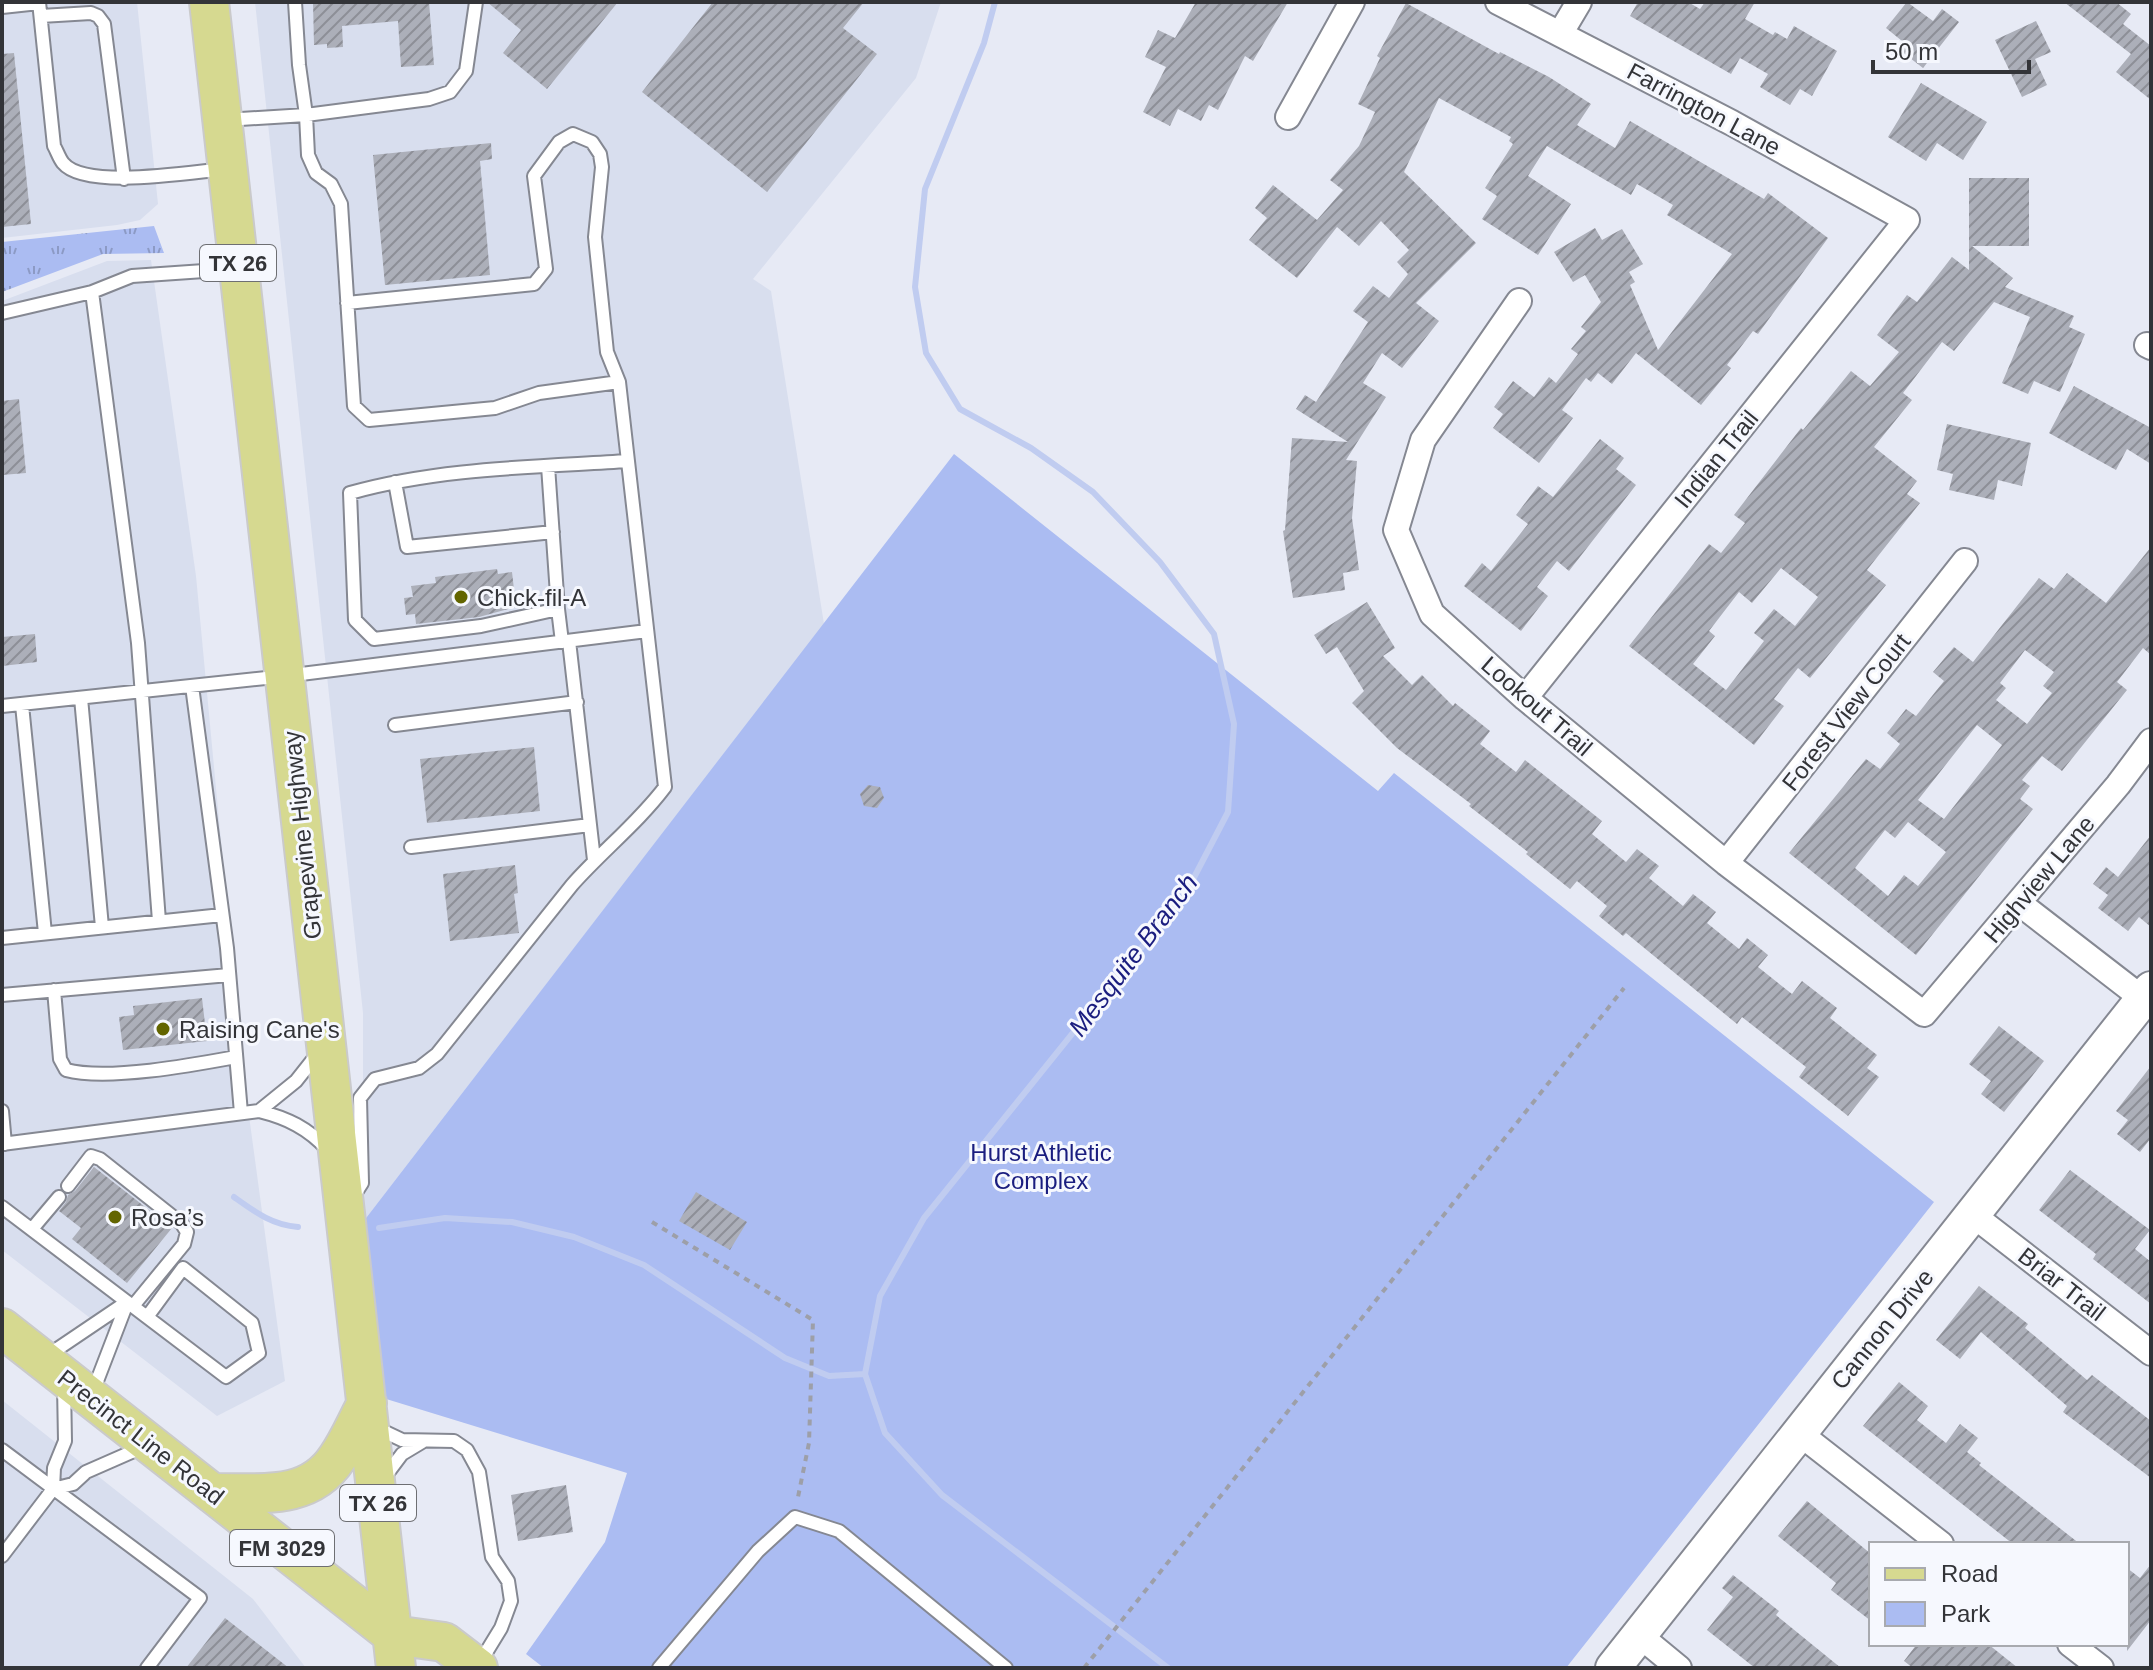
<svg xmlns="http://www.w3.org/2000/svg" width="2153" height="1670" viewBox="0 0 2153 1670" font-family="Helvetica,sans-serif">
  <style>
    .built { fill: #d8deee }
    .grass { fill: url(#grass-tufts) }
    .green { fill: #abbcf2 }
    .lines { fill: none; stroke-linecap: round; stroke-linejoin: round }
    .stream { stroke: #c0ccf0; stroke-width: 6 }
    .building { fill: url(#building-hatch); fill-rule: evenodd }
    .lane-casing { stroke: #858892; stroke-width: 16 }
    .street-casing { stroke: #858892; stroke-width: 28 }
    .secondary-casing { stroke: #858892; stroke-width: 38 }
    .primary-casing { stroke: #cacacb; stroke-width: 42 }
    .path { stroke: #9d9fa8; stroke-width: 4; stroke-dasharray: 6 6; stroke-linecap: butt }
    .lane { stroke: #fff; stroke-width: 12 }
    .street { stroke: #fff; stroke-width: 24 }
    .secondary { stroke: #fff; stroke-width: 34 }
    .primary { stroke: #d6d990; stroke-width: 38 }
    .poi-dot { fill: #636500; stroke: #f6f8fe; stroke-width: 3 }
    .labels { text-anchor: middle; dominant-baseline: central; stroke-width: 6; stroke-linejoin: round; paint-order: stroke }
    .shield { fill: #f6f8fe; stroke: #6e6f73; stroke-width: 2 }
    .shield-label { font-size: 22px; font-weight: bold; fill: #333438 }
    .street-label { font-size: 24px; fill: #333438; stroke: #f6f8fe }
    .poi-label { font-size: 24px; fill: #333438; stroke: #f6f8fe; text-anchor: start }
    .park-label { font-size: 24px; fill: #1a1d7f; stroke: #f6f8fe }
    .water-label { font-size: 26px; font-style: italic; fill: #1a1d7f; stroke: #f6f8fe }
  </style>
  <defs>
    <pattern id="grass-tufts" width="24" height="20" patternUnits="userSpaceOnUse" patternTransform="scale(2)"><rect width="24" height="20" fill="#abbcf2"/><path d="M3 7l-1-3M5 7V3M7 7l1-3M15 17l-1-3M17 17v-4M19 17l1-3" fill="none" stroke="#8c9ac5"/></pattern>
    <pattern id="building-hatch" width="6" height="6" patternUnits="userSpaceOnUse" patternTransform="scale(2)"><rect width="6" height="6" fill="#acafb9"/><path d="M-1 1l2-2M0 6l6-6M5 7l2-2" fill="none" stroke="#8d8f97"/></pattern>
  </defs>
  <rect width="100%" height="100%" fill="#e7eaf5"/>
  <path class="built" d="M2,2h135l21,202 -18,16 -23,5 -115,13z
    M255,2h686l-25,76 -163,201 18,12 53,333 -461,598v-209z
    M151,260l45,316 46,488 43,317 -68,35 -215,-166v-949l105,-40z
    M2,1400l251,199 53,69h-304z"/>
  <path class="grass" d="M154,226l10,27 -61,1 -101,38v-50z"/>
  <path class="green" d="M954,454l424,337 16,-18 540,429 -368,466h-1022l-18,-14 79,-112 22,-69 -244,-75 -20,-176z"/>
  <g class="lines">
    <path class="stream" d="M995,2l-11,41 -59,146 -10,98 11,66 34,56 71,39 62,44 67,70 54,72 20,90 -6,88 -41,79 -263,327 -44,78 -15,78 20,59 57,62 226,173
      M234,1197c21,15 38,28 64,30
      M379,1228l66,-10 67,4 62,15 70,28 141,93 44,18 36,-2"/>
  </g>
  <path class="building" d="M313,2h116l5,63 -33,2 -3,-46 -56,5 1,21 -16,1v-4l-13,1z
    M487,2h131l-71,87 -44,-36 18,-23z
    M713,2h151l-21,26 34,26 -110,138 -125,-100z
    M1196,2h92l-35,59 -8,-5 -27,54 -9,-5 -8,16 -23,-12 -8,17 -27,-14 23,-45 -21,-10 13,-27 17,8z
    M1638,2h50l12,7 5,-7h50l-10,17 28,16 2,-3 12,7 7,-13 43,25 -25,45 -12,-7 -10,16 -30,-18 8,-13 -28,-16 -9,16 -101,-58z
    M1907,2l26,19 9,-12 17,13 -36,46 -26,-20 5,-7 -16,-13z
    M2064,2h52l15,12 -8,10 28,22v54l-35,-28 15,-18z
    M1406,3l93,51 1,-2 49,25 42,27 -14,21 38,23 15,-27 134,78 4,-6 60,45 -70,96 -5,-3 -26,34 4,3 -30,37 -65,-52 -24,31 -14,-11 -7,9 -5,-4 -24,32 11,8 -34,45 -46,-35 10,-14 -9,-7 19,-26 21,16 15,-20 7,6 22,-29 -7,-5 15,-18 -5,-4 20,-25 -16,-27 -12,7 -19,-30 41,-24 7,12 20,-11 21,35 -14,8 6,10 -5,3 28,65 74,-96 -65,-39 6,-10 -36,-21 -6,11 -84,-49 -19,30 43,28 -33,51 -56,-36 15,-23 -12,-8 28,-44 -4,-3 2,-4 -72,-39 -35,74 72,71 -60,60 23,18 -37,47 -20,-15 -19,30 23,14 -40,63 11,1 -5,57 7,52 -16,3 2,17 -52,8 -10,-67 2,-1 7,-92 56,4 -52,-33 9,-14 11,7 52,-80 -15,-11 20,-25 16,12 19,-24 -11,-12 12,-12 -28,-29 -22,25 -22,-19 -40,51 -48,-38 18,-22 -12,-10 18,-23 44,35 26,-30 -13,-10 29,-34 16,-34 -17,-8 22,-46 -3,-2z
    M2036,21l15,31 -16,7 12,26 -25,12 -27,-57z
    M14,53l17,171 -29,3v-173z
    M1921,83l66,39 -24,38 -26,-17 -11,18 -38,-24z
    M491,143l1,16 -12,2 10,114 -105,10 -12,-130z
    M1969,178h60v68h-57l41,32 -8,9 69,29 -5,11 16,7 -25,58 -26,-11 -6,13 -26,-11 28,-66 -36,-15 -40,49 -12,-9 -39,51 9,7 -38,47 43,34 -10,13 13,9 -53,67 19,15 -76,93 -12,-10 -24,31 10,7 -30,39 -125,-99 80,-102 12,9 24,-30 -11,-8 67,-87 2,2 48,-59 19,15 29,-34 -22,-17 30,-40 10,7 35,-45 17,13zM1781,568l37,29 -23,29 -21,-17 -20,24 10,8 -38,49 -33,-26 22,-28 -6,-5 30,-39 13,11z
    M2074,386l77,42v36l-24,-15 -11,21 -67,-37z
    M19,399l7,74 -24,2v-74z
    M1947,424l84,19 -9,43 -24,-6 -4,20 -45,-10 4,-16 -16,-4z
    M1600,439l24,19 -8,11 20,16 -67,86 -12,-10 -20,26 11,9 -27,35 -57,-45 18,-23 9,8 37,-47 -12,-9 22,-29 15,11z
    M2151,547v108l-8,-7 -26,34 10,8 -65,81 -20,-15 -20,24 8,6 -10,13 13,10 -117,146 -127,-102 77,-94 14,10 20,-25 -13,-11 19,-24 10,7 28,-35 -11,-9 21,-25 19,15 66,-84 15,11 13,-16 39,30zM2025,650l29,22 -11,14 9,7 -25,31 -31,-24 10,-12 -6,-5zM1977,725l25,20 -58,74 -26,-19zM1908,822l38,30 -28,34 -14,-11 -16,21 -33,-28 30,-38 10,8z
    M497,569l1,5 14,-2 4,35 -37,10 -63,7 -1,-10 -9,1 -2,-17 9,-1 -2,-11 25,-3 -1,-6z
    M1367,602l28,46 -12,8 29,29 10,-10 31,31 2,-3 35,28 -10,13 36,28 9,-12 77,61 -10,13 34,28 11,-13 22,17 -10,12 34,28 10,-12 23,18 -9,11 32,26 8,-11 21,17 -10,12 34,27 10,-13 35,27 -7,10 47,37 -10,13 12,9 -31,39 -49,-39 7,-10 -64,-50 -5,7 -111,-91 -3,3 -24,-20 8,-10 -30,-25 -7,8 -44,-35 2,-2 -59,-46 2,-2 -74,-56 -45,-45 12,-12 -27,-44 -11,7 -12,-19z
    M35,634l2,28 -35,4v-29z
    M534,747l6,64 -113,12 -7,-64z
    M868,785l12,2 4,11 -7,10 -13,-2 -4,-12z
    M2151,835v92l-12,-10 -11,14 -30,-23 10,-13 -15,-11 13,-17 12,10z
    M515,865l3,28 -4,1 5,39 -69,8 -7,-67z
    M202,998l5,43 -84,9 -4,-33 15,-2 -1,-9z
    M1999,1026l45,35 -40,51 -23,-18 10,-13 -22,-17z
    M2151,1066v72l-11,14 -23,-18 11,-14 -12,-9z
    M94,1167l78,61 -45,55 -55,-44 9,-11 -22,-17 7,-9 2,-7 7,-4z
    M2070,1170l80,60 -15,19 16,13v42l-58,-45 3,-5 -57,-44z
    M696,1192l51,30 -17,28 -51,-29z
    M1979,1286l49,38 -3,4 62,52 5,-5 59,46v57l-88,-66 4,-6 -86,-74 -21,27 -24,-19z
    M1899,1382l29,24 -11,14 29,23 14,-19 18,14 -11,14 14,11 -2,2 101,79h-67l-150,-118z
    M566,1485l7,47 -55,9 -7,-46z
    M1807,1501l64,53v67l-40,-31 5,-7 -58,-47z
    M2151,1564v56l-24,31v-83l13,10z
    M1733,1575l46,36 -3,4 65,53h-86l-48,-38 26,-33 -11,-9z
    M225,1618l64,50h-103z
    M1917,1644h71l30,24h-105l-9,-7z"/>
  <g class="lines">
    <g class="lane-casing">
      <path id="lane" d="M39,2l15,144c3,5 5,12 9,17 22,27 128,9 162,6
        M295,2l4,63 7,50 123,-16 21,-7 16,-21 10,-69
        M2,7l37,-4
        M41,16l50,-3 7,3 6,8 20,155
        M225,120l81,-5 2,40 8,18 15,11 10,20 13,202 15,14 126,-12 44,-15 80,-11 46,405c-27,36 -63,64 -93,98l-135,169 -18,14 -44,11 -15,19 2,85 -9,14
        M92,292l46,351 21,278
        M347,303l187,-19 12,-15 -12,-93 25,-34 14,-8 19,8 8,12 2,13 -7,70 12,115 12,30
        M2,313l90,-21 40,-16 101,-7
        M548,466l10,143
        M395,482l12,65 146,-15
        M569,641l25,219
        M562,642l-4,-33 -77,17 -107,13 -19,-19 -5,-127c88,-25 187,-26 278,-32
        M192,686l35,262 14,165
        M81,698l21,229
        M22,705l23,228
        M2,706l283,-30 362,-45
        M395,725l182,-23
        M411,847l179,-22
        M2,938l220,-23
        M54,990l6,69 6,11c41,11 127,-5 170,-13
        M2,995l227,-20
        M2,1111l3,33
        M259,1111l37,-30 23,-29
        M2,1144l257,-33c28,7 49,17 69,39
        M68,1186l23,-30 9,3 82,65 5,8 -3,12 -51,62
        M2,1207l224,170 33,-24 -7,-30 -69,-55 -36,49
        M32,1229l27,-32
        M47,1356l80,-54
        M92,1394l35,-91
        M376,1424l7,7 19,9 52,1 13,9 12,22 13,85 16,24 3,20 -10,27 -22,36
        M2,1450l198,148 -53,70
        M384,1478l18,-24 20,-12
        M53,1489l20,-5 13,-12 57,-25
        M2,1556l51,-67 1,-21 11,-27 -1,-55
        M659,1668l99,-117 37,-34 44,14 167,137"/>
    </g>
    <g class="street-casing">
      <path id="street" d="M1498,2l234,121 175,97 -382,478
        M1560,34l19,-32
        M1288,117l64,-115
        M1519,301l-96,139 -27,90 36,84 93,84 201,165 198,151 194,-229 33,-44
        M2147,345l4,2
        M1726,863l239,-302
        M2019,903l132,102
        M1973,1215l178,138
        M1799,1433l142,111
        M1639,1635l40,33
        M2070,1644l31,24"/>
    </g>
    <g class="secondary-casing">
      <path id="secondary" d="M1613,1668l538,-679"/>
    </g>
    <g class="primary-casing">
      <path id="primary" d="M209,2l187,1666
        M2,1328l391,307 6,10
        M212,1493c46,-1 96,9 125,-35 12,-17 20,-37 30,-55
        M393,1635l51,7 34,26"/>
    </g>
    <path class="path" d="M652,1222l161,98 -4,123 -12,59
      M1084,1668l540,-680"/>
    <use href="#lane" class="lane"/>
    <use href="#street" class="street"/>
    <use href="#secondary" class="secondary"/>
    <use href="#primary" class="primary"/>
  </g>
  <g class="poi-dot">
    <circle cx="461" cy="597" r="8"/>
    <circle cx="163" cy="1029" r="8"/>
    <circle cx="115" cy="1217" r="8"/>
  </g>
  <g class="labels">
    <g class="shield">
      <rect x="200" y="245" width="76" height="36" rx="6"/>
      <rect x="340" y="1485" width="76" height="36" rx="6"/>
      <rect x="230" y="1530" width="104" height="36" rx="6"/>
    </g>
    <g class="shield-label">
      <text x="238" y="263">TX 26</text>
      <text x="378" y="1503">TX 26</text>
      <text x="282" y="1548">FM 3029</text>
    </g>
    <g class="street-label">
      <text transform="translate(1704 109) rotate(28)">Farrington Lane</text>
      <text transform="translate(1716 459) rotate(-51)">Indian Trail</text>
      <text transform="translate(1537 706) rotate(41)">Lookout Trail</text>
      <text transform="translate(1846 712) rotate(-52)">Forest View Court</text>
      <text transform="translate(302 835) rotate(-96)">Grapevine Highway</text>
      <text transform="translate(2039 879) rotate(-50)">Highview Lane</text>
      <text transform="translate(2062 1284) rotate(38)">Briar Trail</text>
      <text transform="translate(1882 1329) rotate(-51)">Cannon Drive</text>
      <text transform="translate(141 1437) rotate(38)">Precinct Line Road</text>
    </g>
    <g class="poi-label">
      <text x="477" y="597">Chick-fil-A</text>
      <text x="179" y="1029">Raising Cane's</text>
      <text x="131" y="1217">Rosa’s</text>
    </g>
    <g class="park-label">
      <text x="1041" y="1152">Hurst Athletic<tspan x="1041" dy="28">Complex</tspan></text>
    </g>
    <g class="water-label">
      <text transform="translate(1133 955) rotate(-53)">Mesquite Branch</text>
    </g>
  </g>
  <rect width="2153" height="1670" fill="none" stroke="#333438" stroke-width="8"/>
  <rect x="1869" y="1542" width="260" height="104" fill="#f6f8fe" stroke="#a8aaaf" stroke-width="2"/>
  <rect x="1885" y="1568" width="40" height="12" fill="#d6d990" stroke="#a8aaaf" stroke-width="2"/>
  <text x="1941" y="1582" font-size="24" fill="#333438">Road</text>
  <rect x="1885" y="1602" width="40" height="24" fill="#abbcf2" stroke="#a8aaaf" stroke-width="2"/>
  <text x="1941" y="1622" font-size="24" fill="#333438">Park</text>
  <path d="M1873 60v12h156v-12" fill="none" stroke="#333438" stroke-width="4"/>
  <text x="1885" y="60" font-size="24" fill="#333438" stroke="#f6f8fe" stroke-width="6" paint-order="stroke">50 m</text>
</svg>
